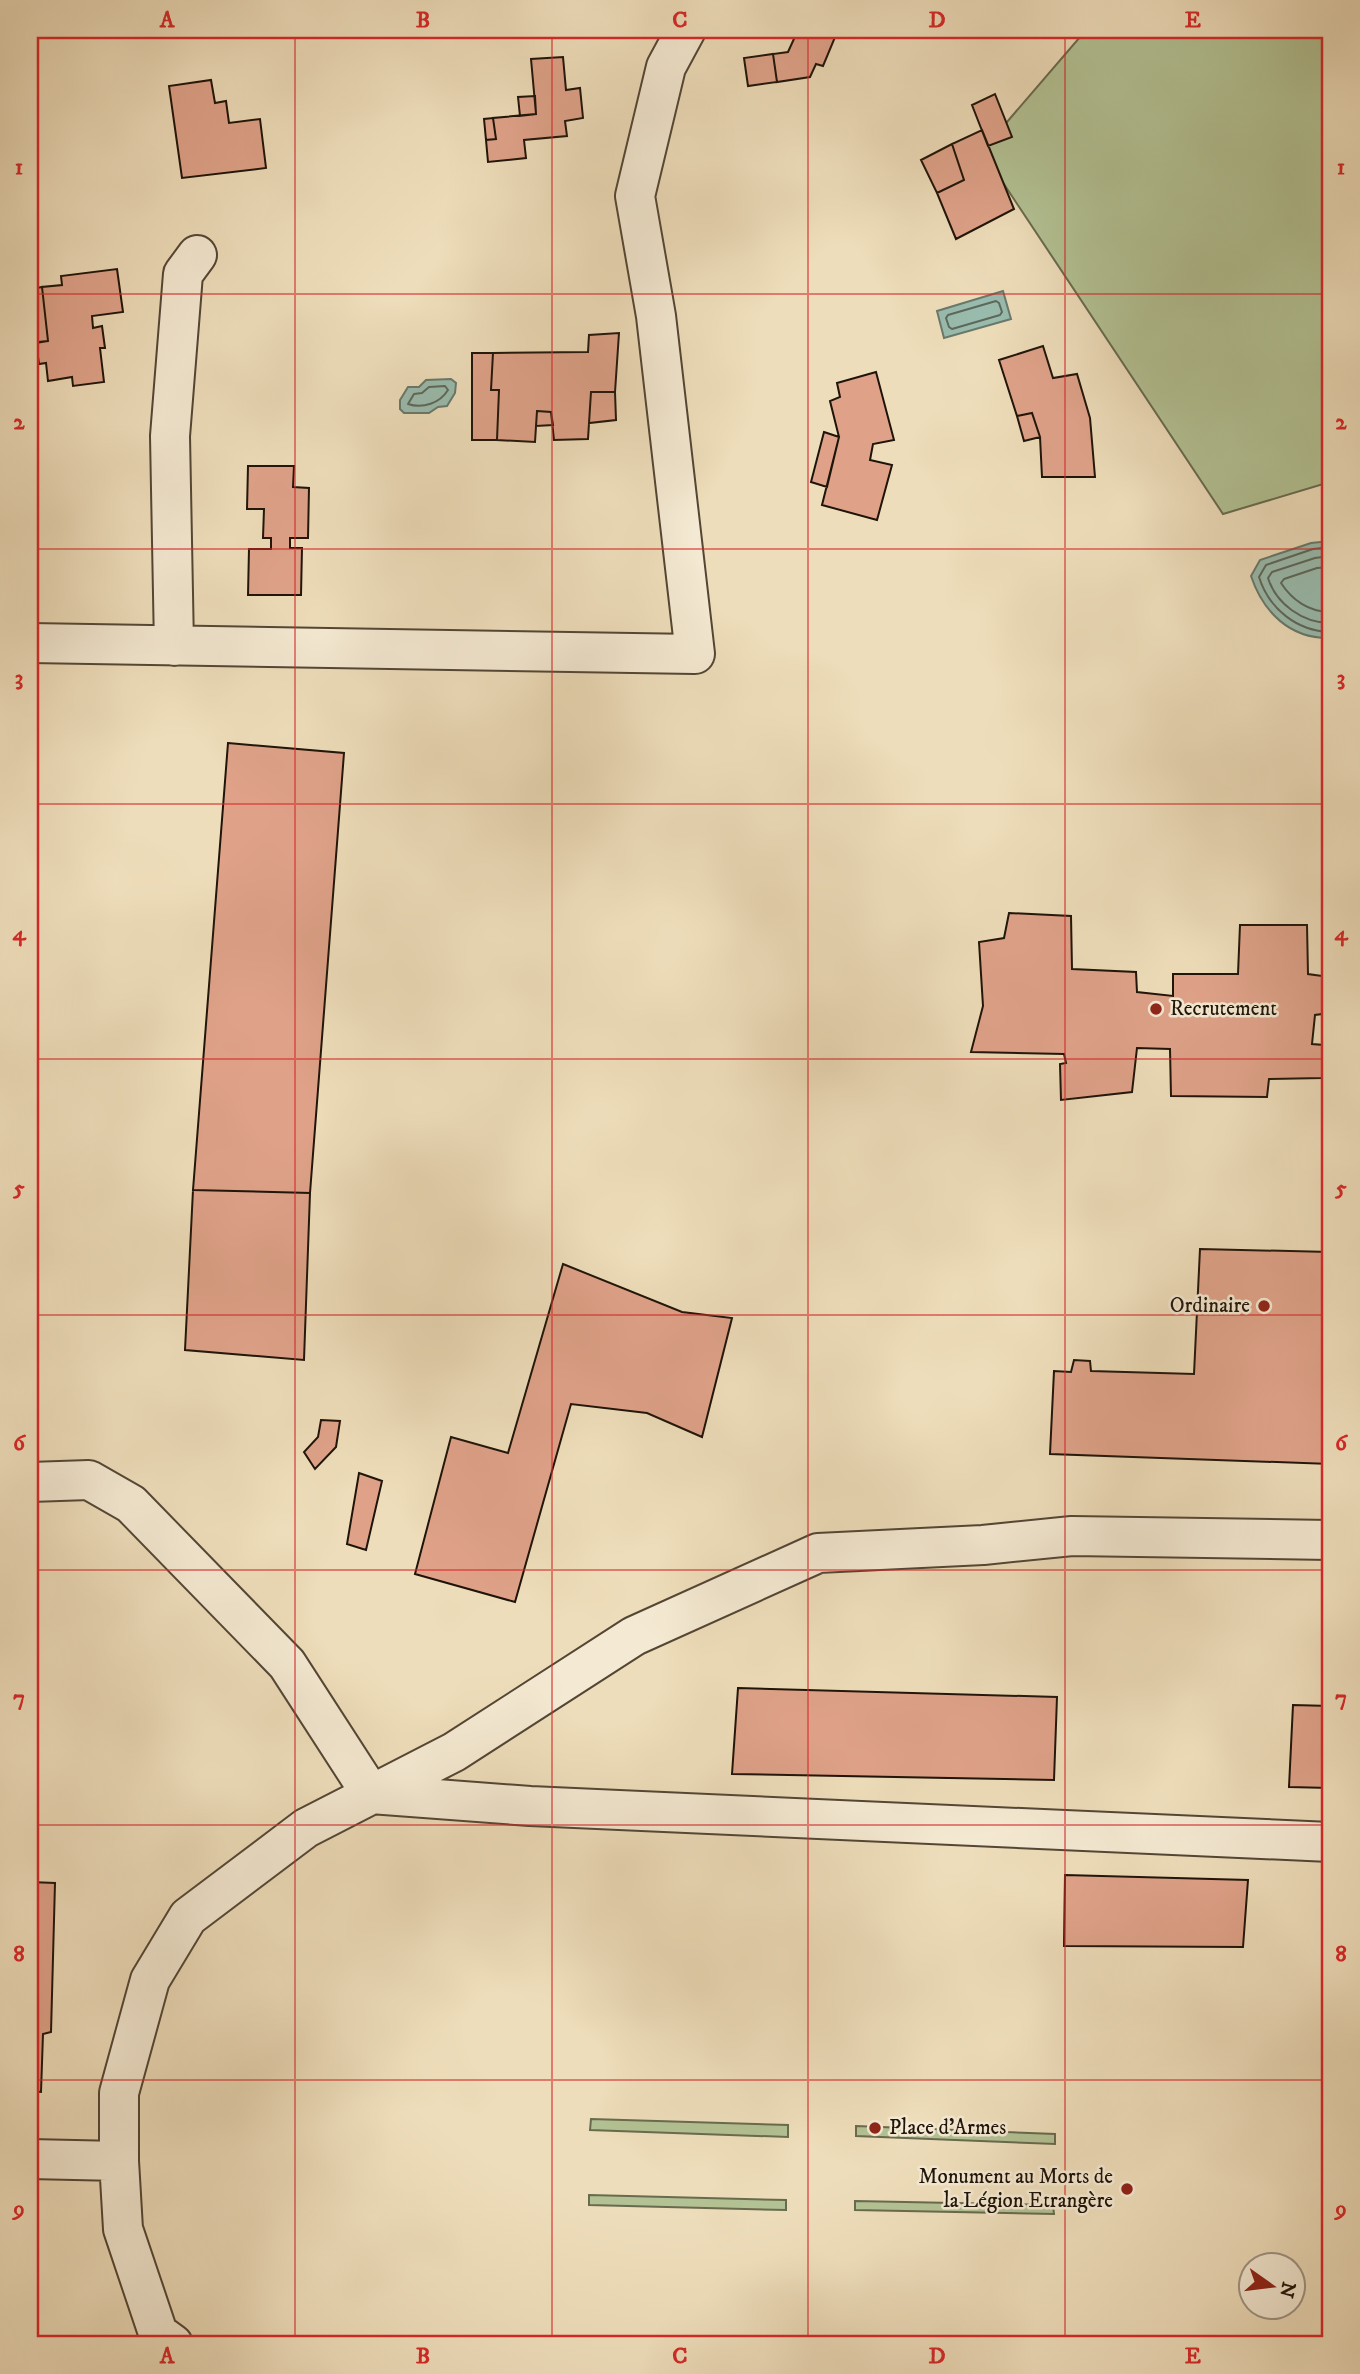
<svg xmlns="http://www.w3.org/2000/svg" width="1360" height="2374" viewBox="0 0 1360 2374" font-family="'IM FELL DW Pica',serif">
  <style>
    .green { fill: #b3c294; stroke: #696b4e; stroke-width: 2 }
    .water { fill: #99bcae; stroke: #68796c; stroke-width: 2 }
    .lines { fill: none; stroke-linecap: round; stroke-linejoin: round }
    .shore { stroke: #5c685c; stroke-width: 2 }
    .building { fill: #dfa289; stroke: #1f1409; stroke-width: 2 }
    .minor-casing { stroke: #534635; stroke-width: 42 }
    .minor { stroke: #f4e9d2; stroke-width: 38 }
    .grid { fill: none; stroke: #d62828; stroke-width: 2; stroke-opacity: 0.55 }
    .poi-dot { fill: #8f2418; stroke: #f4e9d2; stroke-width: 2.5 }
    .labels { text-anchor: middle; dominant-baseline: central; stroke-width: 5; stroke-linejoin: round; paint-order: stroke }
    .poi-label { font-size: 21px; fill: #1f1409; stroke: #f4e9d2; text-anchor: start }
    .neatline { fill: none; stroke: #d62828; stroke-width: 2.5 }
    .grid-label { font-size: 23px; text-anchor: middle; font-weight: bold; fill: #d62828 }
  </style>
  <rect width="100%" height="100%" fill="#eeddba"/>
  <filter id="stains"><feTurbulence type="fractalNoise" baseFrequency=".00286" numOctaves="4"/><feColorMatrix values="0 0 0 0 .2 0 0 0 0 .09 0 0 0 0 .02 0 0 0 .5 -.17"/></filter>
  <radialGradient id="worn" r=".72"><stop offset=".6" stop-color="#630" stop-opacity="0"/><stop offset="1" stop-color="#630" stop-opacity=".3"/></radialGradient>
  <path class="green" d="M1086,30h244v452l-107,32 -241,-363z
    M591,2119l197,6v12l-198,-7z
    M856,2126l199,8v10l-199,-8z
    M589,2195l197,5v10l-197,-5z
    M855,2201l198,4 1,9 -199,-4z"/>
  <path class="water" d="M1003,291l8,28 -67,19 -7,-27z
    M451,379l5,4 -1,10 -8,13 -9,1 -9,6h-25l-4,-4v-9l8,-13h11l7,-7z
    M1330,541v97c-40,1 -67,-26 -79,-62l9,-16 51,-17z"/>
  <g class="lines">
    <path class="shore" d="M996,301l3,2 3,9 -2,3 -48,14 -3,-2 -3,-9 2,-3z
      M445,386l3,4c-8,13 -25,19 -40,14l6,-10 8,-1 7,-6z
      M1330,547l-17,2 -47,16 -7,12c10,32 38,54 71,55
      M1330,556l-15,2 -43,14 -4,6c8,26 35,45 62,45
      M1330,567l-13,1 -33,11 -3,4c11,17 28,29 49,29"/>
  </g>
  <path class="building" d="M798,30h40l-15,36 -7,-2 -6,13 -33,5 -4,-28 15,-2z
    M773,54l4,28 -29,4 -4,-28z
    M563,57l3,33 14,-2 3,30 -18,3 2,15 -43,4 2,18 -38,4 -2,-22 10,-1 -3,-21 43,-4 -5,-55z
    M211,80l4,23 11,-2 3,22 31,-4 6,49 -84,10 -13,-92z
    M995,94l17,43 -24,9 -16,-41z
    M535,96l1,18 -16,2 -2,-19z
    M493,118l3,21 -10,1 -2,-21z
    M982,130l32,79 -58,30 -19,-46 27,-13 -12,-36z
    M952,144l12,36 -27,13 -16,-33z
    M117,269l6,43 -31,4 1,12 9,-2 3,22h-5l4,34 -31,4 -1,-9 -24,4 -2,-18 -7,1 -3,-21 12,-2 -6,-54 20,-2 -1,-9z
    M42,287l6,54 -10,1 -7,-53z
    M619,333l-4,59h-24l-3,47 -34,1 -3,-28 -14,-1 -2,31 -38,-2 2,-50h-8l2,-37 95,-1 1,-17z
    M1043,346l10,32 24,-4 13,44 5,59h-53l-2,-40 -8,-24 -15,3 -18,-56z
    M472,353h21l-2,37h8l-2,50h-25z
    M876,372l18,68 -21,4 -3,16 22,5 -15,55 -55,-15 17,-68 -9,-36 10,-4 -3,-14z
    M591,392h24l1,28 -27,3z
    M537,411l14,1 2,13 -17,1z
    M1032,413l8,24 -16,4 -7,-25z
    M824,432l15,5 -12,50 -16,-5z
    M248,466h46l-1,21 16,1 -1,50h-18v10h12l-1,47h-53l1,-46h22v-11h-8l1,-29h-17z
    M228,743l116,10 -34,440 -117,-3z
    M1009,913l62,3 1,53 64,3 1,20 36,4v-22h65l2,-49h67l1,49 22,3v36l-15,2 -3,29 12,1 -1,33 -54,1 -2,18 -96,-1 -1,-47 -33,-1 -5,44 -71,8 -1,-36 6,-1 -2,-9 -93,-2 12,-46 -4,-64 25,-4z
    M193,1190l117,3 -6,167 -119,-10z
    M1200,1249l130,3v212l-280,-10 4,-83 17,1 3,-12 16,1 1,10 103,3z
    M563,1264l119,48 50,6 -30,119 -55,-24 -76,-9 -56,198 -100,-28 36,-137 57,16z
    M321,1420l19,1 -4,26 -21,22 -11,-17 14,-15z
    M359,1473l23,8 -16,69 -19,-6z
    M738,1688l319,9 -3,83 -322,-6z
    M1293,1705l37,1v82l-41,-1z
    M1065,1875l183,5 -5,67 -179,-1z
    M30,1882l25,1 -4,149 -8,2 -2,58 -11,-1z"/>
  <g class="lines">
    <g class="minor-casing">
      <path id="minor" d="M30,643l665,11 -39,-338 -21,-120 31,-129 20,-37
        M174,646l-4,-210 13,-162 14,-19
        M30,1482l59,-2 42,24 156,160 84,130
        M371,1794l159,12 800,36
        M30,2159l89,2
        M173,2344l-15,-11 -35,-104 -4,-68v-68l31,-113 38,-63 118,-89 148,-76 180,-116 184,-83 165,-8 89,-9 258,4"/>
    </g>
    <use href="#minor" class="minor"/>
  </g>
  <path class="grid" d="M295,30v2314M552,30v2314M808,30v2314M1065,30v2314M30,294h1300M30,549h1300M30,804h1300M30,1059h1300M30,1315h1300M30,1570h1300M30,1825h1300M30,2080h1300"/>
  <g class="poi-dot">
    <circle cx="1156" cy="1009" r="7"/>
    <circle cx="1264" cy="1306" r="7"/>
    <circle cx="875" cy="2128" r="7"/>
    <circle cx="1127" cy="2189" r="7"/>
  </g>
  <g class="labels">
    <g class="poi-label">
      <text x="1170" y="1009">Recrutement</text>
      <text x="1250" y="1306" text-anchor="end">Ordinaire</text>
      <text x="889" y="2128">Place d'Armes</text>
      <text x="1113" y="2177" text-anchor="end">Monument au Morts de<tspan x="1113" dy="24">la Légion Etrangère</tspan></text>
    </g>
  </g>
  <rect width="1360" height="2374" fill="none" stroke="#eeddba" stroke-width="77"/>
  <g transform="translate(1272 2286) rotate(104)"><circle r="33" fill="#f4e9d2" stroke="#9f9482" stroke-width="2"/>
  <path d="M0-5L12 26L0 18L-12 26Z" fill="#8f2418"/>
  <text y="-10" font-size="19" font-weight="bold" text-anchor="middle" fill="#1f1409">N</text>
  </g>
  <rect x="38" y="38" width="1284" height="2298" class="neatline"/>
  <g class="grid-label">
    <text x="167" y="27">A</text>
    <text x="423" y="27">B</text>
    <text x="680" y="27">C</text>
    <text x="937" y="27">D</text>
    <text x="1193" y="27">E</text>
    <text x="19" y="174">1</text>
    <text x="1341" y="174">1</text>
    <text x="19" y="429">2</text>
    <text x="1341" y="429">2</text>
    <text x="19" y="685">3</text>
    <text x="1341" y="685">3</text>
    <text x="19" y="940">4</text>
    <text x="1341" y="940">4</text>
    <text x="19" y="1195">5</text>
    <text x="1341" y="1195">5</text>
    <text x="19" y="1450">6</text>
    <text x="1341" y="1450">6</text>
    <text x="19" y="1705">7</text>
    <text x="1341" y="1705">7</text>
    <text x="19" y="1961">8</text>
    <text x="1341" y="1961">8</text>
    <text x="19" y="2216">9</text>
    <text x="1341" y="2216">9</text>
    <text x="167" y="2363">A</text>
    <text x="423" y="2363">B</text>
    <text x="680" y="2363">C</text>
    <text x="937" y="2363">D</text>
    <text x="1193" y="2363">E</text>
  </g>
  <rect width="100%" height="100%" filter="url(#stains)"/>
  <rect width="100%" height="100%" fill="url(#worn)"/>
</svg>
